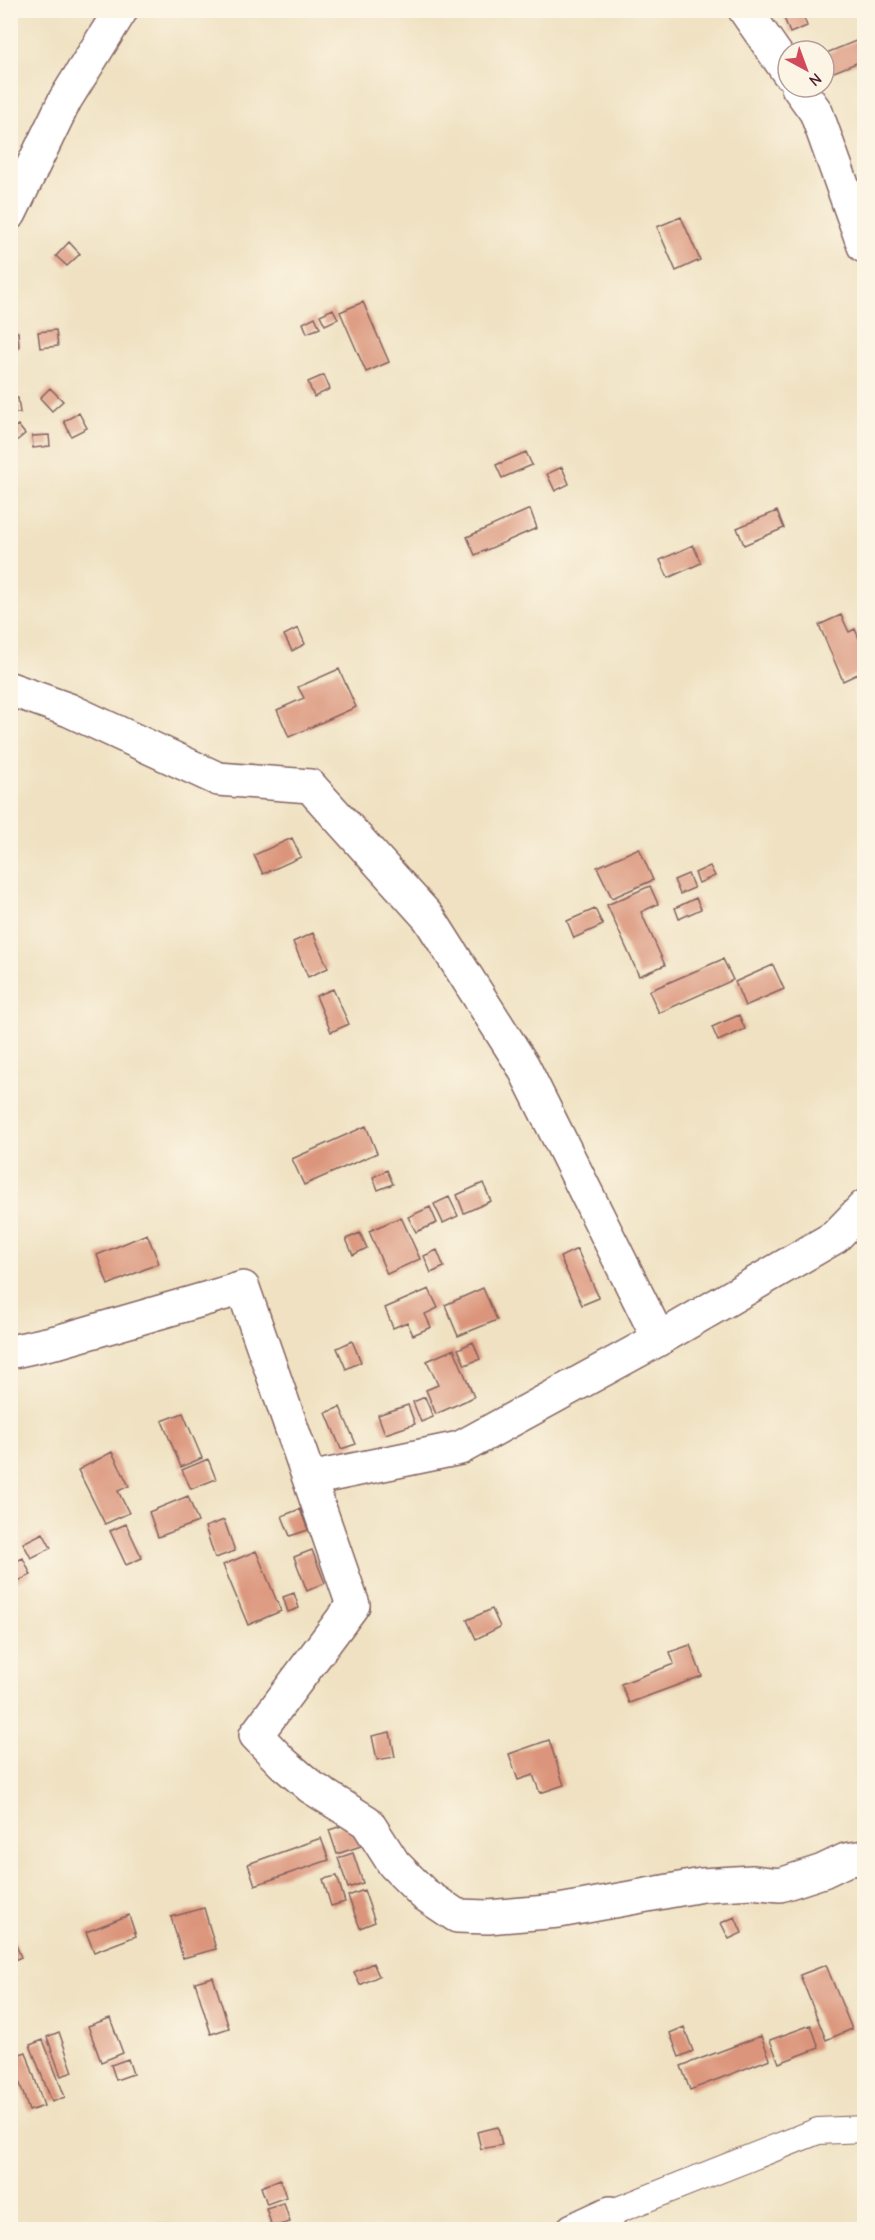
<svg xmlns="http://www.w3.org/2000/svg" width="875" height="2240" viewBox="0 0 875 2240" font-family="'Comic Neue',sans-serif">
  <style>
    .building { fill: #db957c }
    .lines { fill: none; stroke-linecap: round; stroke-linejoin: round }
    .pedestrian-casing { stroke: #846360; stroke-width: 28 }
    .minor-casing { stroke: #846360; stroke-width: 36 }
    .pedestrian { stroke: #fff; stroke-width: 26 }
    .minor { stroke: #fff; stroke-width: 33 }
  </style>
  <rect width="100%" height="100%" fill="#fcf5e5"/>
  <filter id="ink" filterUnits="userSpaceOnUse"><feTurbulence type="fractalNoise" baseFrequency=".0167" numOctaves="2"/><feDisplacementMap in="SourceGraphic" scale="12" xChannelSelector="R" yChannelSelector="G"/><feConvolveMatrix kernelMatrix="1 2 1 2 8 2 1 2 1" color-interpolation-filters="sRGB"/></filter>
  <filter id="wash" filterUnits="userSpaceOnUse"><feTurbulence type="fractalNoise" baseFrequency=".008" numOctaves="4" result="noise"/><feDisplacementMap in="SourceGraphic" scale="24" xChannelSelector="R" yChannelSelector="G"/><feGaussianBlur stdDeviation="1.35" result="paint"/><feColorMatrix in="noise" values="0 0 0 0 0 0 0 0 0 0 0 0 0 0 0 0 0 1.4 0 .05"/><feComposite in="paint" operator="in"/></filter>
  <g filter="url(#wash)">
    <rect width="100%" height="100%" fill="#efe1c1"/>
    <g id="blocks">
      <path class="building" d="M781,10h20l6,16 -17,7z
        M855,10h9v23z
        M863,38l1,22 -40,16v-22z
        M681,217l19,43 -24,11 -19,-44z
        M69,242l11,12 -13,12 -11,-10z
        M363,302l26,60 -23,10 -26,-60z
        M333,309l5,10 -13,6 -5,-10z
        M315,317l5,11 -13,5 -4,-10z
        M56,330l2,16 -18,2 -2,-16z
        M10,332h8l1,16h-9z
        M324,375l6,14 -16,8 -6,-15z
        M50,388l13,13 -11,10 -12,-13z
        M10,398h8l2,15h-10z
        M79,413l8,15 -16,8 -7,-15z
        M18,425l7,9 -10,8 -5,-6v-6z
        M49,435l1,11 -17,2 -1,-12z
        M526,452l6,13 -30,13 -6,-13z
        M562,467l7,17 -14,7 -8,-17z
        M530,509l7,19 -62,27 -8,-18z
        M777,511l7,17 -40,17 -7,-17z
        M693,545l8,18 -33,15 -8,-18z
        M841,615l8,17 6,-3 9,21v8l-3,1 3,12 -21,10 -24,-56z
        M298,628l7,16 -13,7 -8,-16z
        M339,669l17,38 -67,30 -12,-27 27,-12 -6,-11z
        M292,838l9,19 -38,17 -9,-19z
        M639,848l14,32 -41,18 -15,-31z
        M710,866l5,10 -16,7 -4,-10z
        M688,874l6,14 -14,6 -6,-14z
        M650,886l8,18 -17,8 24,53 -26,11 -32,-71z
        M696,898l5,11 -22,10 -4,-11z
        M595,909l8,16 -29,13 -7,-17z
        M313,933l15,35 -20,9 -15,-35z
        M723,959l10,21 -74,33 -10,-22z
        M773,965l11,24 -39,17 -10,-24z
        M333,989l16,35 -18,8 -15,-36z
        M739,1015l6,14 -27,12 -6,-14z
        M366,1126l11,27 -73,32 -12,-26z
        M387,1170l6,14 -15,6 -5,-13z
        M483,1183l8,18 -27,12 -7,-18z
        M449,1197l9,19 -15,7 -9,-19z
        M430,1207l7,16 -21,9 -8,-15z
        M401,1217l19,42 -33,15 -18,-43z
        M360,1233l7,15 -14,7 -7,-16z
        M147,1234l12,29 -51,22 -11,-30z
        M577,1249l22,49 -17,7 -22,-48z
        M437,1250l7,17 -13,6 -7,-17z
        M483,1288l14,32 -39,16 -13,-31z
        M429,1289l9,19 -13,6 6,13 -18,8 -6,-13 -14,6 -8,-20z
        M352,1341l9,21 -15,7 -9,-21z
        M473,1342l7,17 -15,6 -7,-16z
        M454,1349l20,48 -38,17 -10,-24 12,-5 -11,-24z
        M425,1397l8,20 -12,5 -8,-20z
        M408,1405l7,19 -30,10 -7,-19z
        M340,1407l16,37 -15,5 -15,-36z
        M183,1413l19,45 -21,9 -19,-46z
        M112,1452l17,34 -11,5 11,22 -24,11 -27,-54z
        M208,1459l8,20 -25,10 -9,-19z
        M188,1496l10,26 -40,15 -9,-25z
        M300,1509l8,21 -18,6 -8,-20z
        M224,1520l11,31 -20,7 -10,-31z
        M126,1524l16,34 -16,7 -16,-34z
        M43,1533l8,15 -20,10 -8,-15z
        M312,1550l13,33 -18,8 -13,-34z
        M256,1551l25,60 -33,14 -25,-60z
        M23,1558l8,17 -21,10v-21z
        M294,1593l5,15 -11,4 -5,-15z
        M492,1609l8,18 -24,12 -9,-19z
        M690,1645l12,31 -73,27 -8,-19 53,-20 -4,-12z
        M390,1732l5,25 -18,3 -5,-24z
        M549,1740l15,45 -24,8 -7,-18 -15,5 -9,-26z
        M354,1822l7,24 -24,8 -8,-24z
        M321,1838l8,22 -74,25 -7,-21z
        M353,1853l10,30 -15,5 -10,-30z
        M337,1876l8,26 -14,4 -8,-27z
        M364,1890l11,32 -15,6 -12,-32z
        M204,1908l12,41 -33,9 -12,-41z
        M129,1915l7,21 -42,16 -8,-20z
        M735,1917l7,16 -13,6 -8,-16z
        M10,1930l11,27 -11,5z
        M373,1963l6,13 -19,9 -6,-13z
        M826,1965l26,64 -26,11 -26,-65z
        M213,1977l16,51 -18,6 -16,-52z
        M110,2018l13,35 -22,9 -13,-36z
        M811,2025l8,23 -40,15 -9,-23z
        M684,2027l9,24 -14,6 -9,-24z
        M59,2032l14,40 -12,4 -14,-39z
        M761,2036l9,23 -80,31 -9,-24z
        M43,2040l22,57 -13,5 -22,-57z
        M26,2052l18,54 -15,5 -18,-54z
        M128,2059l5,15 -17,6 -5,-15z
        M498,2127l4,18 -21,4 -4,-17z
        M280,2179l6,18 -19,7 -6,-17z
        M284,2203l6,19 -18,5 -6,-19z
        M157,2223l17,2 -1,5h-17z"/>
    </g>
  </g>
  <g filter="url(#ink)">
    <use href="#blocks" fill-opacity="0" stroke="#846360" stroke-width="1.5"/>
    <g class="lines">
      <g class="pedestrian-casing">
        <path id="pedestrian" d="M603,2229l7,-16 208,-82 46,-2"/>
      </g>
      <g class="minor-casing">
        <path id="minor" d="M745,10l43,62
          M798,87l18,25 48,134
          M10,213l55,-113 56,-90
          M10,689l59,21 149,69 92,7 119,132 94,148 136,273
          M10,1352l50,-11 183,-53 110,317 -97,130 27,28 28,24 56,35 27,42 30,30 33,22 31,1 71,-6 143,-26 50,-3 28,3 43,-14 23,-11 18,-3
          M310,1479l150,-31 199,-109 176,-102 29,-30
          M573,2230l37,-17"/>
      </g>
      <use href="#pedestrian" class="pedestrian"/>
      <use href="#minor" class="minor"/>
    </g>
  </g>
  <rect width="875" height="2240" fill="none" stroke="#fcf5e5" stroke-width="36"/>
  <g transform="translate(806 69) rotate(139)"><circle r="28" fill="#fcf5e5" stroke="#b59f9b" stroke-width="1.5"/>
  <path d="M0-4.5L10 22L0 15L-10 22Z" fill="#d1495b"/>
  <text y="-9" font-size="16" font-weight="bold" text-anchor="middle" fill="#4a1f2b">N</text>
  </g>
</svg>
